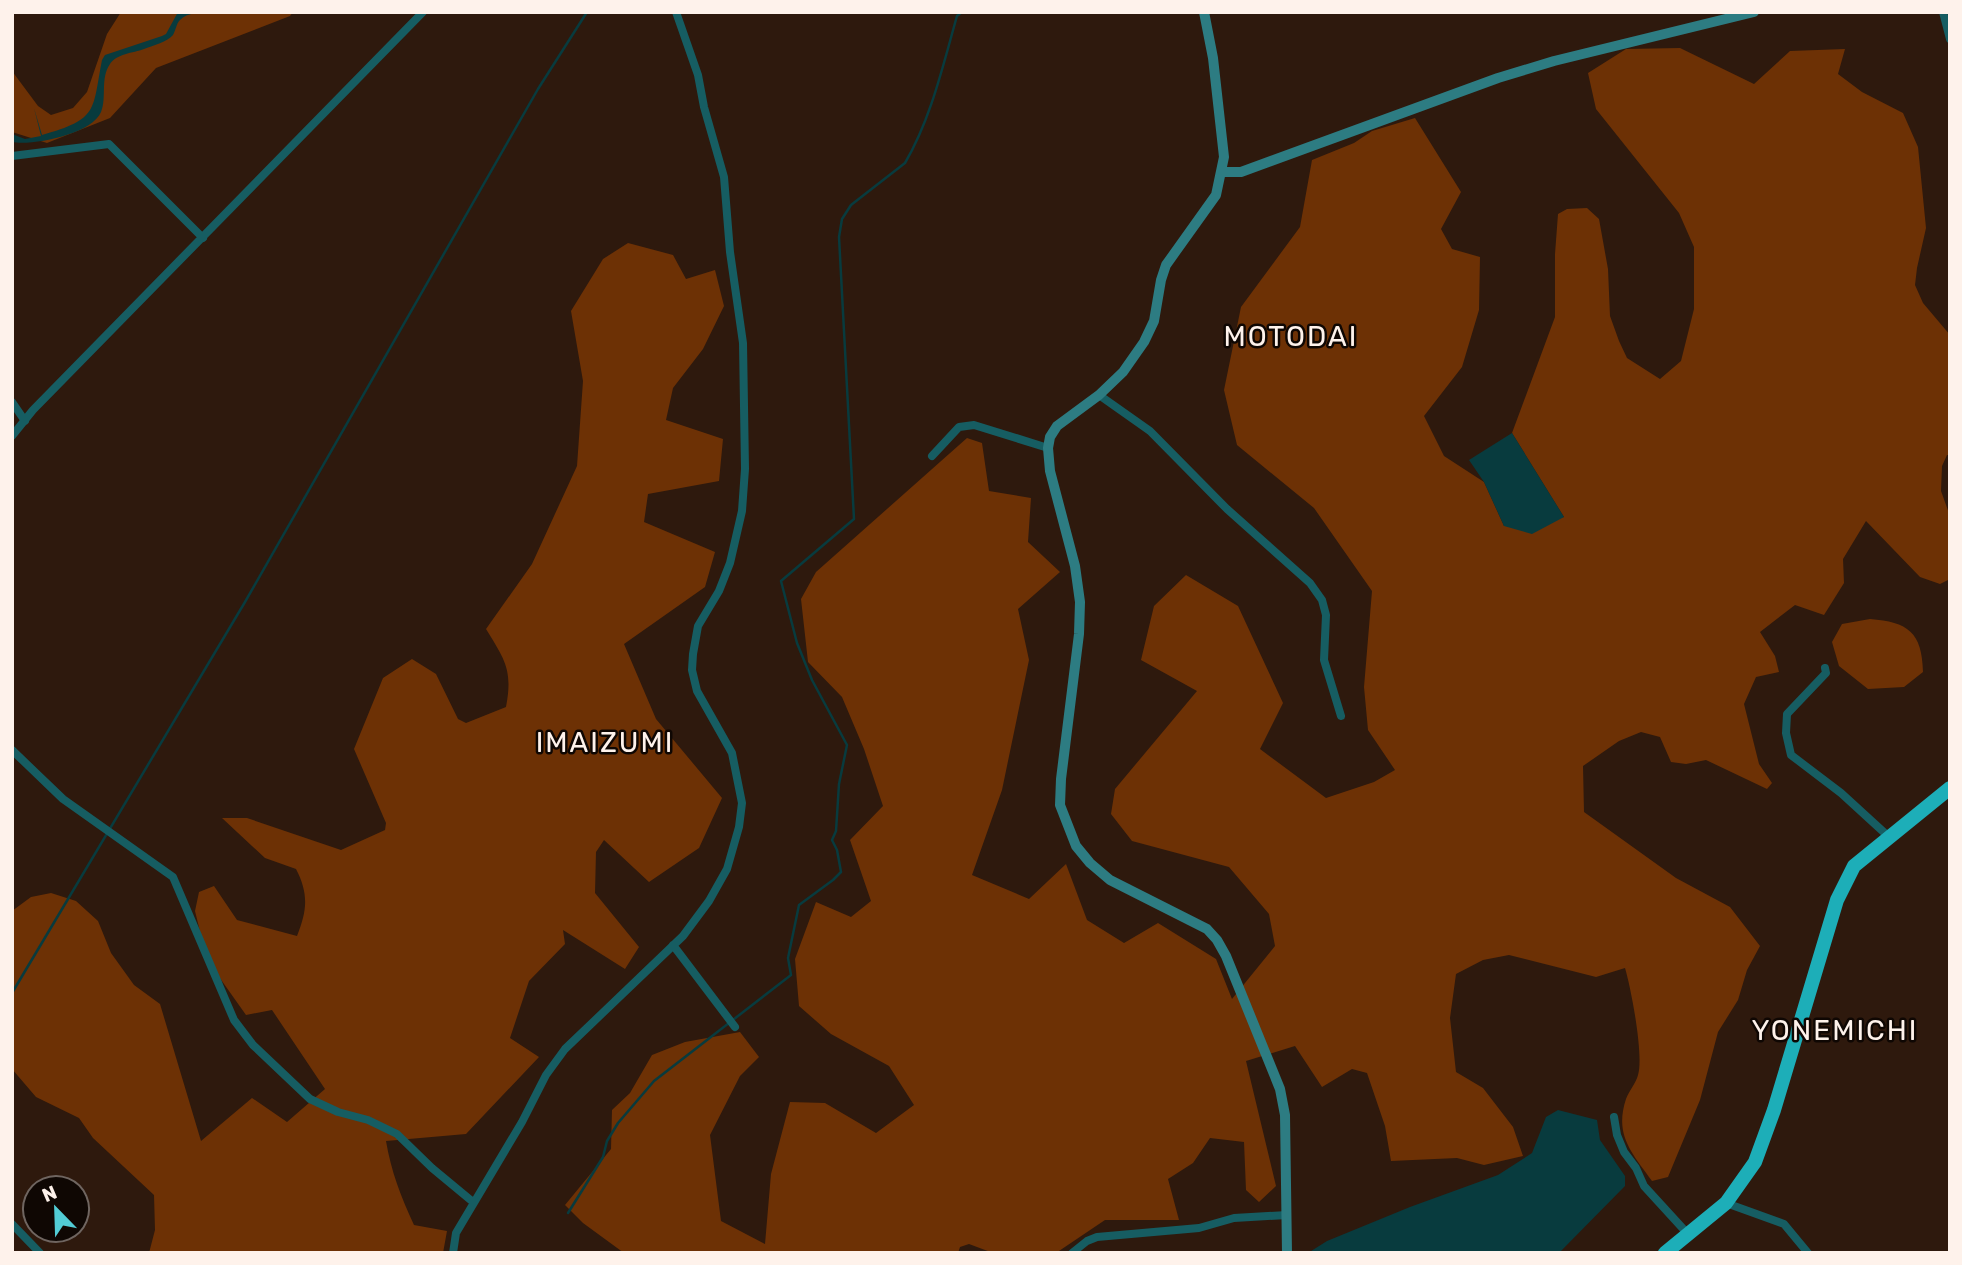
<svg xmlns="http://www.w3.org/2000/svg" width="1962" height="1265" viewBox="0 0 1962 1265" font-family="Rubik,sans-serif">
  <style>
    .green { fill: #6d3105 }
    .water { fill: #083b3e }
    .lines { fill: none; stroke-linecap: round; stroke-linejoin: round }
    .stream { stroke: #083b3e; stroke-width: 2.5 }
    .street { stroke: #165d62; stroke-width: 8 }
    .secondary { stroke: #2d7c82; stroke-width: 10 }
    .highway { stroke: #1daeb8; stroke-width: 14 }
    .labels { text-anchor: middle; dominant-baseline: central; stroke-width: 5; stroke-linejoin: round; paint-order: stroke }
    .quarter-label { font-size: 28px; letter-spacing: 2px; fill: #fef2eb; stroke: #0f0703 }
  </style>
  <rect width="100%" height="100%" fill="#2e190d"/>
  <path class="green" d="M121,12h172l-3,4 -134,52 -46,50 -63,25 -35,-11v-61l26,35 13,9 22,-7 14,-16 20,-58z
    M1680,48l74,36 36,-33 55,-2 -7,25 24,18 41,21 15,34 8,81 -9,40 -2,17 8,18 27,32v120h-3l-5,11 -1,25 9,25v63l-10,5 -20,-7 -54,-56 -23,38 1,24 -20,32 -29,-10 -35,27 15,24 4,16 -23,5 -12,27 15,60 13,19 -5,6 -61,-29 -20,4 -15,-2 -11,-25 -19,-5 -22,9 -36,25 1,46 92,66 54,29 30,39 -13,24 -9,30 -20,32 -18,68 -32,77 -16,4c-20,-28 -38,-46 -26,-82 3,-8 10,-16 12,-24 6,-19 -7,-87 -13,-107l-29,9 -87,-22 -26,5 -27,14 -6,44 6,54 27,16 30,39 10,29 -39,9 -27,-7 -66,3 -6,-35 -18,-53 -15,-4 -30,18 -27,-41 -49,15 30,125 -17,16 -13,-12 -2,-48 -34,-4 -17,25 -25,16 11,41h-74l-49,33h-63l-24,-9 -9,3 -2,6h-334l-41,-30 -18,-18 46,-56 1,-39 18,-17 22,-38 33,-13 55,-10 19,25 -19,19 -30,59 11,86 44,23 6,-70 19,-72 35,1 51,30 38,-28 -25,-39 -58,-32 -32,-28 -4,-47 21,-57 35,15 20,-16 -21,-61 33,-34 -19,-57 -22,-52 -34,-35 -7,-63 15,-27 151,-134 15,5 7,48 42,7 -3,44 32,30 -42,37 11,51 -27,130 -30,85 57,24 37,-35 21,56 37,23 34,-20 58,36 16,40 43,-53 -6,-32 -40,-47 -97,-26 -21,-27 4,-25 82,-98 -56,-31 13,-54 32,-31 52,31 45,97 -23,46 66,49 48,-16 21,-12 -27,-40 -4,-43 8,-96 -58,-83 -77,-63 -13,-55 17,-83 59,-80 12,-67 42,-17 18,-12 43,-13 46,74 -20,37 11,20 28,8 -1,53 -17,57 -38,49 20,40 40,26 20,44 60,-9 -52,-84 43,-116v-63l3,-40 9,-5 20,-1 12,11 9,50 2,47 9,25 8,17 33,21 21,-18 13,-52v-62l-15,-34 -83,-104 -8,-36 38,-24z
    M628,243l45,12 13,24 29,-9 9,36 -21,43 -30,39 -7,32 57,19 -4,42 -71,13 -4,28 71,30 -10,35 -81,57 32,75 66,79 -23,50 -50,34 -45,-42 -8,12 -1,41 44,54 -14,22 -62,-39 2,14 -36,37 -19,57 29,19 -73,77 -80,7c5,30 15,56 28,84l33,6 -4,22h-294l6,-23 -1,-35 -61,-57 -14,-20 -43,-21 -24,-28v-158l19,-14 20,-4 25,8 22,20 13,32 23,32 26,19 41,137 51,-43 35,24 38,-33 -53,-79 -26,5 -39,-55 -12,-49 4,-19 15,-6 23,34 60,16c10,-25 12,-42 -1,-67l-31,-11 -43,-40h25l94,32 44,-20 1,-7 -32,-74 29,-71 29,-19 24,15 22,45 8,4 40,-16c7,-37 -1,-47 -20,-78l46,-65 45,-98 6,-85 -12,-70 32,-52z
    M1870,619c38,3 52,13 53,53l-19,15 -36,2 -29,-23 -7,-24 10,-18z"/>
  <path class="water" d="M178,12h33c-10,1 -24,0 -31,8 -4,4 -4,10 -7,15 -6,7 -21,11 -29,14 -11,4 -28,5 -34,15 -10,14 -3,34 -9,48 -9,22 -68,34 -89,30v-8l13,5 16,-3 -7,-28 8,27c57,-16 50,-24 60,-75l3,-5 57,-19 4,-2z
    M1512,433l52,84 -32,17 -28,-8 -20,-44 -15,-22z
    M1558,1110l39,10 3,20 25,36v10l-66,67h-251l19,-12 83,-34 88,-32 34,-22 14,-36z"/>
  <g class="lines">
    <path class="stream" d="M12,993l233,-391 293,-513 49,-77
      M568,1213l35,-56 4,-16 11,-18 36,-42 137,-106 -3,-17 11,-53 34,-25 8,-8 -4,-22 -5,-10 4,-9 3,-47 8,-39 -35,-65 -15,-37 -16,-62 73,-62 -15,-282 3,-18 9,-14 54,-42c26,-44 38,-98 52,-147l5,-4"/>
    <path class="street" d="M1943,12l7,27
      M12,156l97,-12 94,94
      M1099,395l51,36 77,78 83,74 12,17 4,15 -2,45 17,56
      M12,402l13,19
      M12,436l21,-26 390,-398
      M932,456l27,-29 15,-2 74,23
      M1825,668l1,5 -39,41 -1,19 5,22 50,38 47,43
      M12,750l51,49 110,78 61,143 19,25 57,54 28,13 30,8 29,14 35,34 41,34
      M673,945l62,82
      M1614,1117l3,18 7,17 12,16 8,18 43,47
      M1726,1203l58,21 24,29
      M12,1224l28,29
      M453,1253l3,-20 66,-111 24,-47 19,-26 118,-113 26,-35 18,-32 12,-42 3,-24 -10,-50 -35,-62 -5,-21 1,-16 5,-28 21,-35 11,-28 12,-52 3,-42 -2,-126 -13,-91 -6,-75 -20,-70 -6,-32 -22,-63
      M1072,1253l15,-12 10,-4 102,-9 35,-10 53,-3"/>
    <path class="secondary" d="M1204,12l9,46 11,99 -8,38 -50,70 -5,15 -7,41 -10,21 -21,30 -24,23 -42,31 -7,11 -2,11 2,23 25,95 5,36 -1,32 -18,145 -1,26 16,41 14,17 20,17 97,49 10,11 9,16 54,133 5,26 2,138
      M1222,172h19l257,-94 56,-17 200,-49"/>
    <path class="highway" d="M1665,1253l61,-50 29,-41 19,-52 63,-210 17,-34 96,-78"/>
  </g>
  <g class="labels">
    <g class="quarter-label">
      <text x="1291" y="336">MOTODAI</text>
      <text x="605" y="742">IMAIZUMI</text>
      <text x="1835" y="1030">YONEMICHI</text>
    </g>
  </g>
  <rect width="1962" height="1265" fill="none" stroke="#fef2eb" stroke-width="28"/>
  <g transform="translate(56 1209) rotate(337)"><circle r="33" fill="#0f0703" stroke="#6f6560" stroke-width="2"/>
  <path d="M0-5L12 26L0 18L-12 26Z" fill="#52ccd5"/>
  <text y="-10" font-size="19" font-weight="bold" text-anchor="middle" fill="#fef2eb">N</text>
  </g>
</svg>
